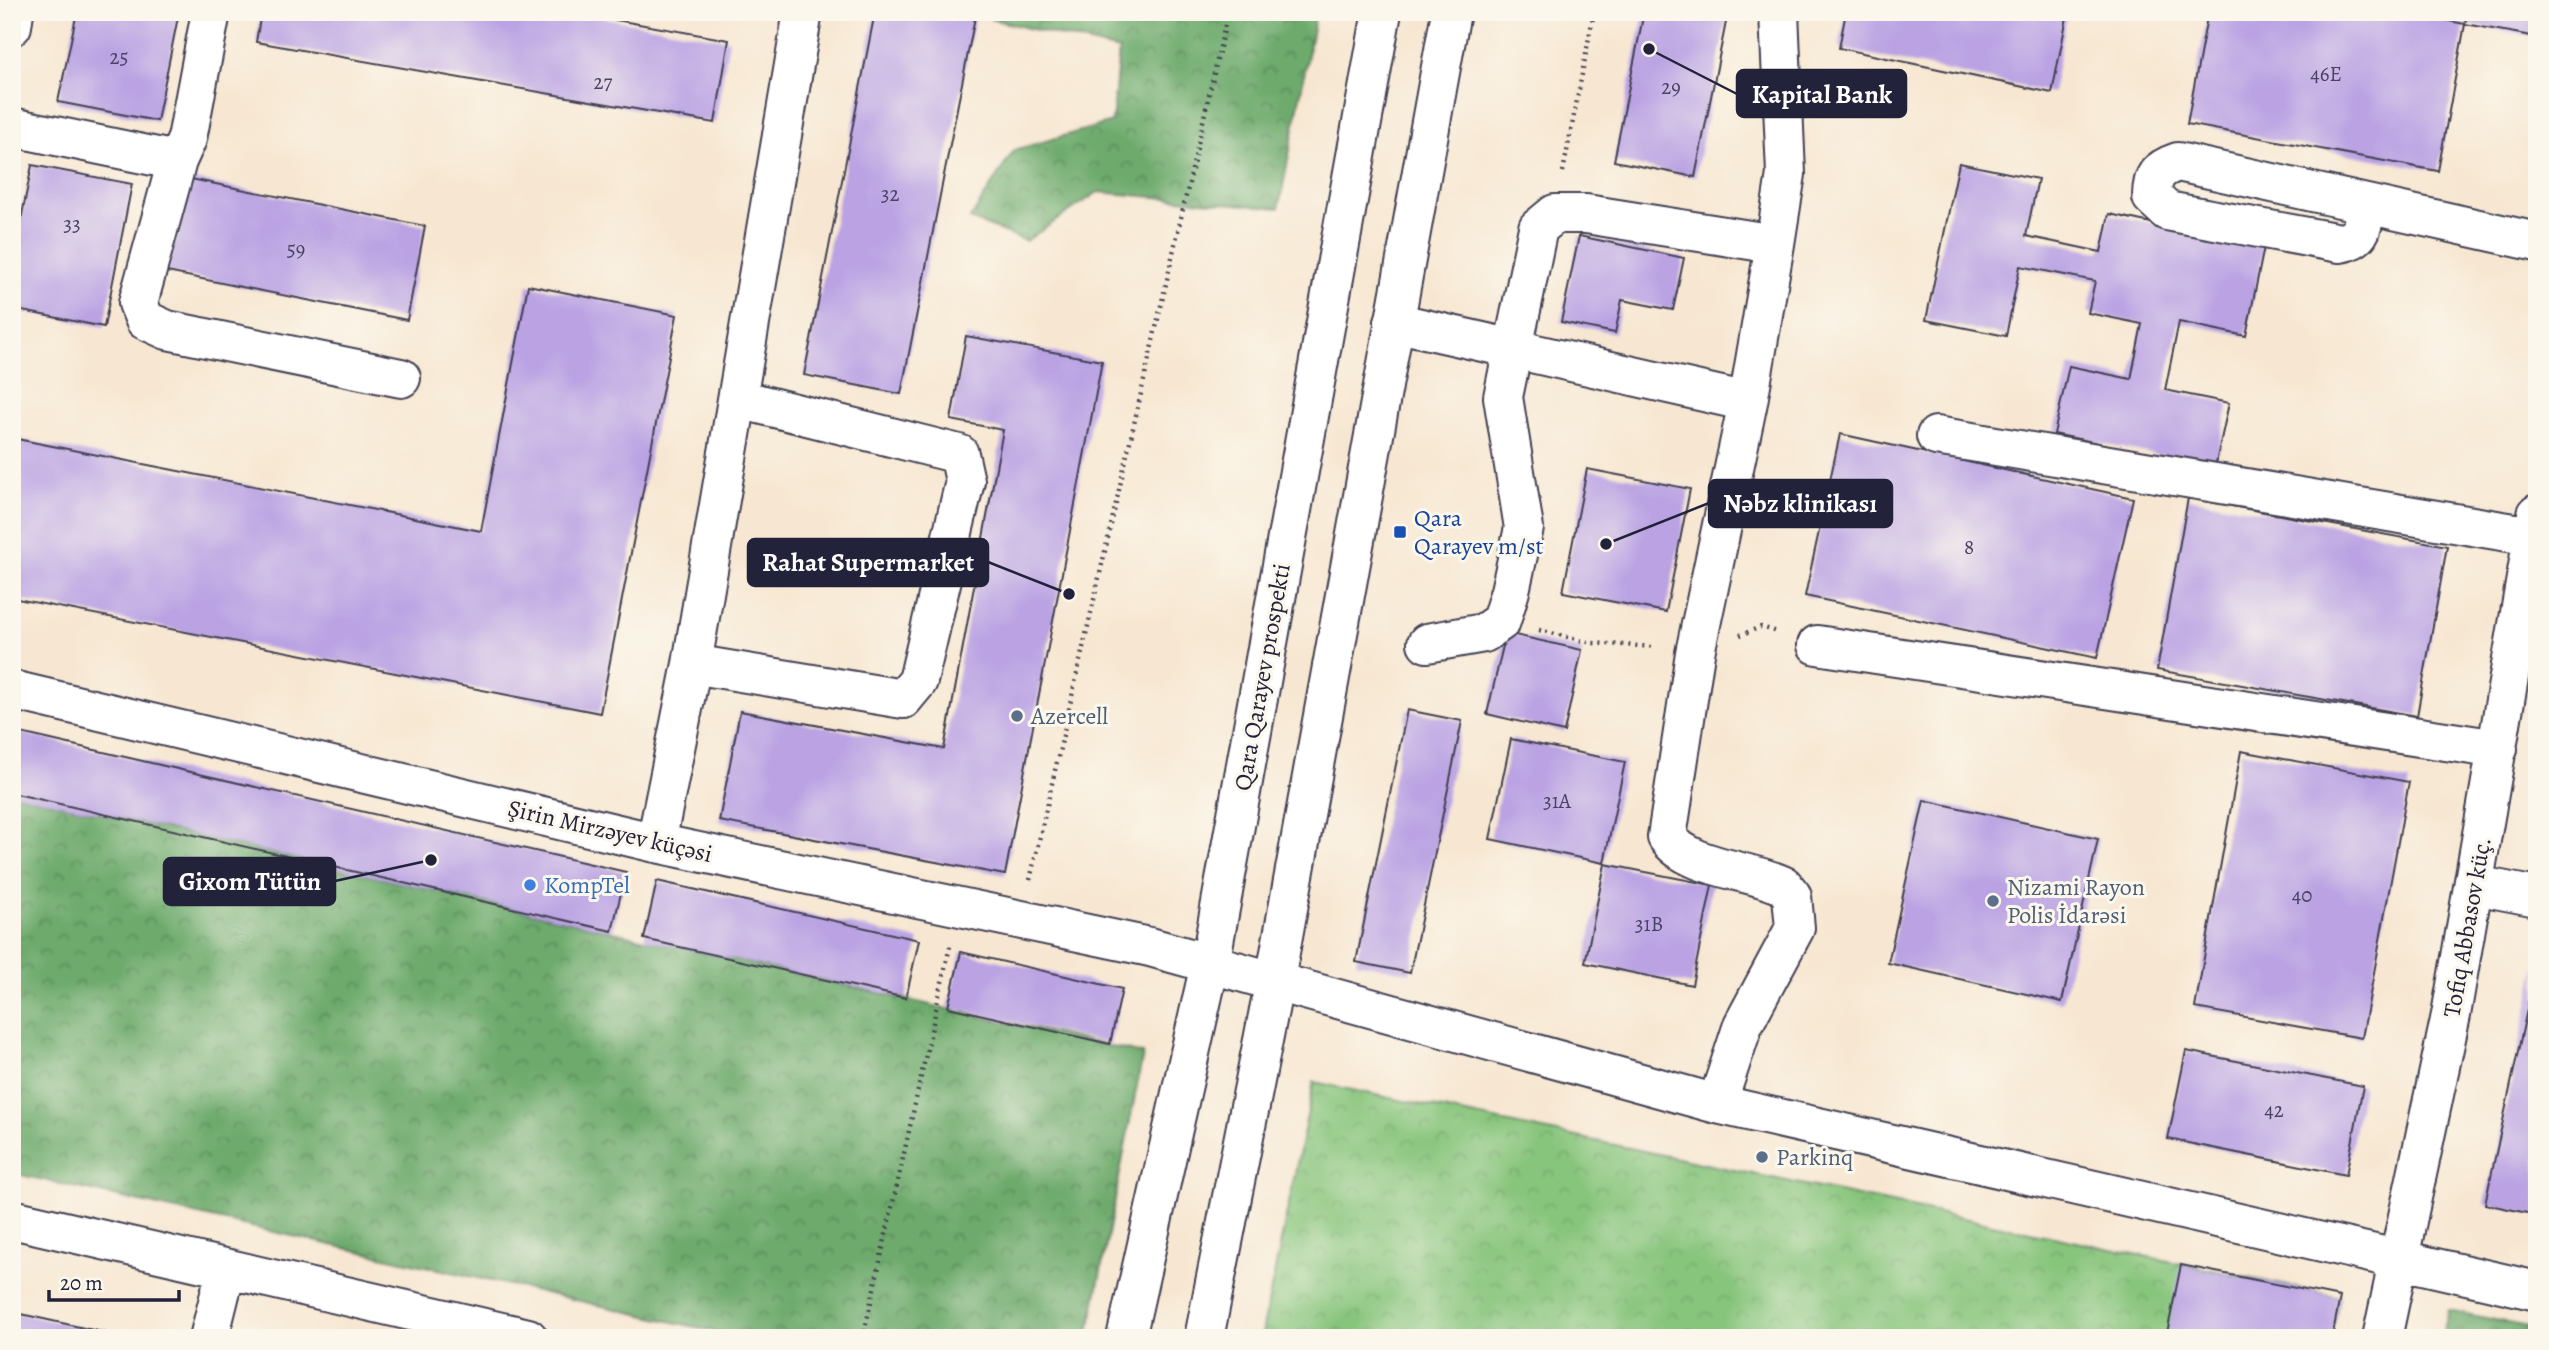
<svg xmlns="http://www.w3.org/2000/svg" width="2549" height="1350" viewBox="0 0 2549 1350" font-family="Alegreya,serif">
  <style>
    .forest { fill: url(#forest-crowns); stroke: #486654; stroke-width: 2 }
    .park { fill: url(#park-crowns); stroke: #54745c; stroke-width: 2 }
    .building { fill: #baa2e3 }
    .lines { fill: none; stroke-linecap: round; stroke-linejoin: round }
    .minor-casing { stroke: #424052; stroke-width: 42 }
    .major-casing { stroke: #424052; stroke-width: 42 }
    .path { stroke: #424052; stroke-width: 4.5; stroke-dasharray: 2 5; stroke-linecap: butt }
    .minor { stroke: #fff; stroke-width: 38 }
    .major { stroke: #fff; stroke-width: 38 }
    .transit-dot { fill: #1a4fb4; stroke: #fbf7ec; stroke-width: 2.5 }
    .service-dot { fill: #5c6f8a; stroke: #fbf7ec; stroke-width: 2.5 }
    .shop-dot { fill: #3f7fe0; stroke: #fbf7ec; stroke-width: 2.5 }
    .labels { text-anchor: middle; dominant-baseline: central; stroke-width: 6; stroke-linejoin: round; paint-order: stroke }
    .number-label { font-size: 21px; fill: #484265 }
    .transit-label { font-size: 24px; fill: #164399; stroke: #fbf7ec; text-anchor: start }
    .street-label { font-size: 24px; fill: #22223b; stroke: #fbf7ec }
    .service-label { font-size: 24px; fill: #4e5e75; stroke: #fbf7ec; text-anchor: start }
    .shop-label { font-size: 24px; fill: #366cbe; stroke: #fbf7ec; text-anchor: start }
    .leader { fill: none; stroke: #22223b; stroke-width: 2.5 }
    .callout-dot { fill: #22223b; stroke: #fbf7ec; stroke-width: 2.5 }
    .callout { fill: #22223b; stroke: #22223b; stroke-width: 2.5 }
    .callout-label { font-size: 26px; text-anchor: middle; font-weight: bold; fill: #fff }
  </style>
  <defs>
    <pattern id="forest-crowns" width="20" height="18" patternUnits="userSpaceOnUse" patternTransform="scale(1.75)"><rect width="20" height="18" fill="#6daa6c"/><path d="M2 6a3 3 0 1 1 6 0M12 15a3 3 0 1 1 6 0" fill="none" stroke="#598a5a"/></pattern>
    <pattern id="park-crowns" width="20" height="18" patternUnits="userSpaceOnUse" patternTransform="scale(1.75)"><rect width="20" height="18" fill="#87c57c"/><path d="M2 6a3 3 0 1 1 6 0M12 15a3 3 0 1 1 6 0" fill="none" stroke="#74a96c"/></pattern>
  </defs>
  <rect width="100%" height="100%" fill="#fbf7ec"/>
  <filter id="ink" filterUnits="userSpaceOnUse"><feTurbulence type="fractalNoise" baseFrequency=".0143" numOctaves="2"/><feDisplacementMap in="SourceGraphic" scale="14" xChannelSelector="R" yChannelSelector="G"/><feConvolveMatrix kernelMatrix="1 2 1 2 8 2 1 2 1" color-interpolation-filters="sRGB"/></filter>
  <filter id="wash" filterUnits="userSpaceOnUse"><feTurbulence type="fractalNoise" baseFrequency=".00686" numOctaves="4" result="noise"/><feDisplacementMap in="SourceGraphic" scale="28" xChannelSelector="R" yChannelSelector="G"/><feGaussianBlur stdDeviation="1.57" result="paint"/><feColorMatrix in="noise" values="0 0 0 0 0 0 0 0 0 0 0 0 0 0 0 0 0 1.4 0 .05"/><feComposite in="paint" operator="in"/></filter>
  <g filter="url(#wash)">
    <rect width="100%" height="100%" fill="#f7e7d2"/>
    <path class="forest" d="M994,12h322l-37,196 -181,-16 -72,49 -56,-22 44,-69 98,-28 7,-72 -128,-31z
      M12,793l1131,261 -55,284h-344l-732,-165z
      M2449,1310l88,19v9h-95z"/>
    <path class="park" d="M1314,1082l1026,215 -9,41h-1070z"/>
    <g id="blocks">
      <path class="building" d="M77,12h102l-22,109 -99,-19z
        M261,12h310l158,28 -14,83 -459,-81z
        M875,12h101l-75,382 -97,-19z
        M1644,12h84l-33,165 -81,-16z
        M1846,12h222l-16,81 -213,-45z
        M2208,12h194l63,12 -27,147 -251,-47z
        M2467,12h70v25l-72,-13z
        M1959,163l79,16 -12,57 75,16 8,-38 155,33 -18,89 -67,-14 -14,68 64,13 -14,64 -161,-33 15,-68 62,13 11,-55 -54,-11 7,-32 -75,-15 -14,70 -80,-16z
        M32,165l100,19 -28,143 -92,-18v-44z
        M186,178l239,48 -18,94 -240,-48z
        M1579,236l105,22 -11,52 -51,-10 -7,33 -54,-11z
        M528,285l149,30 -77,398 -588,-115v-160l469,93z
        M966,336l136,25 -97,514 -286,-54 21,-110 204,38 59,-319 -52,-10z
        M1840,434l293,64 -36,160 -292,-62z
        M1587,469l103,20 -24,123 -103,-20z
        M2188,498l259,48 -30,170 -260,-46z
        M1506,633l76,17 -18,82 -77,-18z
        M1407,710l55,11 -52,252 -54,-11z
        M12,731l614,141 -14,59 -600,-138z
        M1511,739l114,23 -21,101 -114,-24z
        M2241,751l168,31 -47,256 -167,-30z
        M1924,800l174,39 -36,163 -174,-39z
        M1605,864l107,21 -20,100 -107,-22z
        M657,881l262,59 -13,58 -262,-59z
        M961,952l161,37 -12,55 -162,-37z
        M2536,968h1v247l-52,-11z
        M2186,1051l177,35 -17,89 -178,-36z
        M2181,1265l159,32 -8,41h-166z
        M12,1312l113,25v1h-113z"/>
    </g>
  </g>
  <g filter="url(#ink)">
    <use href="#blocks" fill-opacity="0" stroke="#424052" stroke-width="2"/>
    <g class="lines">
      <g class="minor-casing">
        <path id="minor" d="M211,12l-24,127 -10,22 -39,142 7,17 22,10 234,48
          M12,26l2,-14
          M12,127l165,34
          M2366,205c-4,21 -2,34 -26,38l-173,-32 -15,-14c0,-21 5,-28 26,-35l359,80
          M1394,322l354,80 -53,251 -28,184c22,32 84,32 117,49l8,10 3,32 -52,97 -26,79
          M1748,402l27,-158
          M1936,436l596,100
          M1427,643l57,-10 17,-12 9,-30 14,-63 -21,-131 35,-169 17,-14h31l189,30 11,-70 -7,-162
          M1817,645l681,104
          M692,664l211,35 15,-18 47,-200 -6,-27 -220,-55
          M12,690l644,153 494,104 567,157 820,187
          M656,843l36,-179 111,-652
          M2475,885l62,12
          M12,1219l516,119
          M209,1338l17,-68
          M2382,1338l69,-323 86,-501"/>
      </g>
      <g class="major-casing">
        <path id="major" d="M1126,1338l84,-374 172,-952
          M1204,1338l71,-358 176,-968"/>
      </g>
      <path class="path" d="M1563,172l31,-160
        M1539,630l53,13 63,4
        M1740,635l21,-8 17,5
        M1030,880l198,-868
        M863,1338l87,-392"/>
      <use href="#minor" class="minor"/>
      <use href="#major" class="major"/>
    </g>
  </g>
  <rect class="transit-dot" x="1393" y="525" width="14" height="14" rx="3.5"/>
  <g class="service-dot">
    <circle cx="1017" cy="716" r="7"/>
    <circle cx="1993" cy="901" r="7"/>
    <circle cx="1762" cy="1157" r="7"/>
  </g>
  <circle class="shop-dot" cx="530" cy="885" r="7"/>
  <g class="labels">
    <g class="number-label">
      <text x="119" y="57">25</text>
      <text x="2326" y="74">46E</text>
      <text x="603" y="82">27</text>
      <text x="1671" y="87">29</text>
      <text x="890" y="194">32</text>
      <text x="72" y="224">33</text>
      <text x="296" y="249">59</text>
      <text x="1969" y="547">8</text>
      <text x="1557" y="801">31A</text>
      <text x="2302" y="895">40</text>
      <text x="1649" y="924">31B</text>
      <text x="2274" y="1110">42</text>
    </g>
    <g class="transit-label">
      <text x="1414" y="518">Qara<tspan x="1414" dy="28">Qarayev m/st</tspan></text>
    </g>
    <g class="street-label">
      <text transform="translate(1262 677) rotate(-80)">Qara Qarayev prospekti</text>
      <text transform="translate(610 831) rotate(13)">Şirin Mirzəyev küçəsi</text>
      <text transform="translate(2467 927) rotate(-80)">Tofiq Abbasov küç.</text>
    </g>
    <g class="service-label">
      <text x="1031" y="716">Azercell</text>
      <text x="2007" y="887">Nizami Rayon<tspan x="2007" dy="28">Polis İdarəsi</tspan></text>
      <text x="1776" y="1157">Parkinq</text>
    </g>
    <g class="shop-label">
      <text x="544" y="885">KompTel</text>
    </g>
  </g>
  <path class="leader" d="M1649 49L1737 94M1606 544L1709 503M1069 594L988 562M431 860L335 881"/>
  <g class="callout-dot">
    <circle cx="1649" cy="49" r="7"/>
    <circle cx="1606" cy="544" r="7"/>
    <circle cx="1069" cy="594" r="7"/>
    <circle cx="431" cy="860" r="7"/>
  </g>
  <g class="callout">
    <rect x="1737" y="70" width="169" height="47" rx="7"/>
    <rect x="1709" y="480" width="183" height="47" rx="7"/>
    <rect x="748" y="539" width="240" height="47" rx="7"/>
    <rect x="164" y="858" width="171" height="47" rx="7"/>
  </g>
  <g class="callout-label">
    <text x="1822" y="103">Kapital Bank</text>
    <text x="1800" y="512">Nəbz klinikası</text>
    <text x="868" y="571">Rahat Supermarket</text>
    <text x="250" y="890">Gixom Tütün</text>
  </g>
  <rect width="2549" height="1350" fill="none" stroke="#fbf7ec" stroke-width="42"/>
  <path d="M49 1290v10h130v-10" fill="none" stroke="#22223b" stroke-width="3.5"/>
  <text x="60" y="1290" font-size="21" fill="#22223b" stroke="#fbf7ec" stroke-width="5" paint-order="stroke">20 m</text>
</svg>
